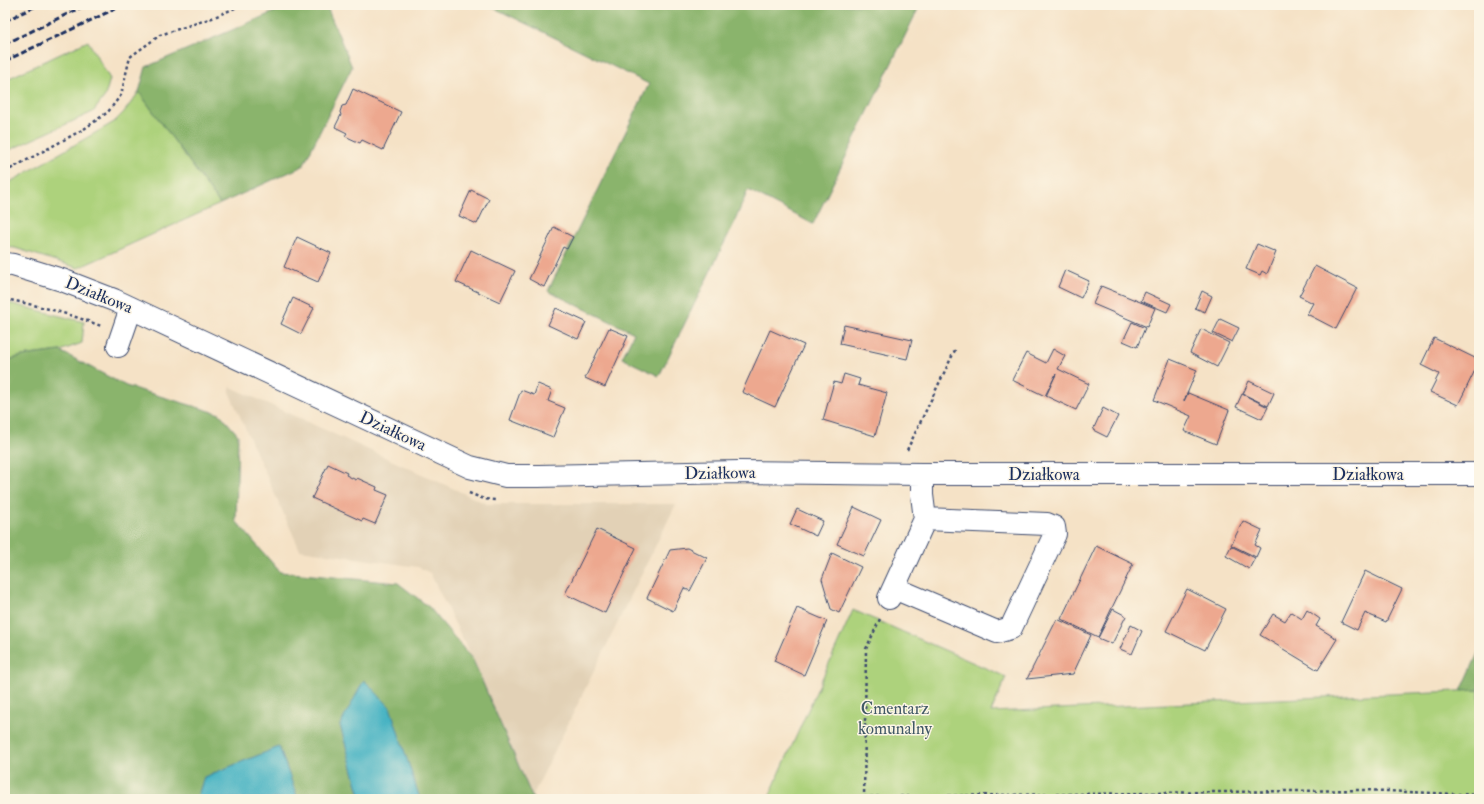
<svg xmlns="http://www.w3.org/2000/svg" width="1484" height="804" viewBox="0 0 1484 804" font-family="'IM FELL Double Pica',serif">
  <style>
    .built { fill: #e2d1b6 }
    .green { fill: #add27c; stroke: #64806d }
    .forest { fill: #8ab46c; stroke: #527265 }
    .water { fill: #46b3c3; stroke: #307190 }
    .building { fill: #eda88f }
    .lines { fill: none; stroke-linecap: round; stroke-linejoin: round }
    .minor-casing { stroke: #3c4a6e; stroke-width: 24 }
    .path { stroke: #3c4a6e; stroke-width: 2.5; stroke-dasharray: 3 3; stroke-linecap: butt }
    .minor { stroke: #fff; stroke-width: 22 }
    .rail { stroke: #1b2f5e; stroke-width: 3; stroke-dasharray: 6 3; stroke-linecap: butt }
    .labels { text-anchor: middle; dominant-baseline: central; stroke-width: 3; stroke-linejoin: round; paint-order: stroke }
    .street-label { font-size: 17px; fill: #1b2f5e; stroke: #fcf5e5 }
    .park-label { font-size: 17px; fill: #405866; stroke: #fcf5e5 }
  </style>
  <rect width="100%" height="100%" fill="#fcf5e5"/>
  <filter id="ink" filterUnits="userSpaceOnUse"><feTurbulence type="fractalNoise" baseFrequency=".025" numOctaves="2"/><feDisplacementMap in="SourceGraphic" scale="8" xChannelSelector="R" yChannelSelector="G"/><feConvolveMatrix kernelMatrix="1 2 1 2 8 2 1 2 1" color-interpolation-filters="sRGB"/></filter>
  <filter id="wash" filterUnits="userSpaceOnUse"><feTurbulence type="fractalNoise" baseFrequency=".012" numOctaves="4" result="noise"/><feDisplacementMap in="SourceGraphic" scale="16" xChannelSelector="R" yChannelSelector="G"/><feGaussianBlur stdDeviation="0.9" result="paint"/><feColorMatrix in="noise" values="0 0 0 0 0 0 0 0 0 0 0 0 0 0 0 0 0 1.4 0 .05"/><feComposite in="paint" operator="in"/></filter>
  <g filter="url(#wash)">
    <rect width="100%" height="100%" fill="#f5e2c6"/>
    <path class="built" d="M231,387l256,117h189l-144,293 -59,-137 -43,-87 -12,-6 -118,-17 -71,-158z"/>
    <path class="green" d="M88,41l22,38 -5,17 -12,16 -88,40v-72z
      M139,92l81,112 -142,64 -63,-20 -10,-1v-62l109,-63 10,-10z
      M5,302l79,20 -2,21 -22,8 -38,5 -17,5z
      M853,610l153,67 -15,35 488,-22v109h-711z"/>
    <path class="forest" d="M290,5h36l26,62 -49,99 -83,38 -81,-112 7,-25z
      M488,5h432l-107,219 -65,-34 -14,33 -75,153 -37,-18 12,-25 -86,-42 101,-207z
      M60,351l66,35 94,28 18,21 -2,86 44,51 118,11 31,24 44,53 60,139h-113l-30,-91 -50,17 21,74h-63l-19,-52 -75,30 -7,22h-192v-438l17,-5z
      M1479,651v39l-18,1z"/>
    <path class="water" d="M364,680l26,27 30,92h-59l-21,-74z
      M279,747l19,52h-101l7,-22z"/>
    <g id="blocks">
      <path class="building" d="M353,89l48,23 -18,38 -21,-10 -2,3 -15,-7 2,-3 -12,-6 6,-12 -1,-3 2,-6 4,-1z
        M471,190l18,9 -12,25 -18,-8z
        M554,227l19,10 -6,12 -4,-2 -19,40 -15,-8z
        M297,237l34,16 -13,29 -34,-15z
        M1257,244l19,8 -9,22 -5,-3 -2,4 -14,-6z
        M471,250l44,21 -15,31 -44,-20z
        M1315,266l42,22 -21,41 -29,-15 6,-11 -14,-7z
        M1065,270l24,11 -8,17 -23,-11z
        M1101,286l54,22 -8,19 -54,-23z
        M1202,291l10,5 -7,16 -10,-4z
        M1145,292l26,12 -4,8 -26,-11z
        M293,298l21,10 -13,26 -20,-10z
        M556,308l30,14 -8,17 -30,-14z
        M1220,319l19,9 -7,14 -19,-9z
        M1132,322l13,6 -8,19 -14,-6z
        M844,325l68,15 -5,19 -67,-15z
        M609,328l19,8 -23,51 -20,-9z
        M1201,329l28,14 -12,24 -27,-14z
        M770,330l34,15 -29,62 -33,-15z
        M1434,338l45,22v2l-21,43 -28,-13 9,-18 -18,-9z
        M1053,349l12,7 -7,13 31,15 -13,26 -30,-14 10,-22 -11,22 -33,-16 14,-27 20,10z
        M1170,359l27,11 -13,31 4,-8 41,17 -13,34 -32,-13 7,-15 -37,-16z
        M844,374l16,5 -2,6 29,8 -12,43 -52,-16 11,-38 7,2z
        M1249,381l25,12 -6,13 -25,-12z
        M538,384l14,6 -4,11 17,7 -12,29 -43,-17 11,-30 13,5z
        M1242,394l26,13 -6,12 -26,-12z
        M1103,408l15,8 -11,21 -14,-7z
        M328,464l19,9 -1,2 10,5 1,-2 20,9 -1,3 12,5 -13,29 -12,-5 -1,2 -50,-23z
        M854,507l27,13 -17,36 -27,-12z
        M797,509l26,12 -7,15 -26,-12z
        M1243,521l19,9 -7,15 5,3 -4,9 -25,-12z
        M597,529l39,19 -31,65 -40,-19z
        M1096,546l37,18 -35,73 -37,-18z
        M1231,546l24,12 -6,11 -23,-13z
        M687,548l20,10 -17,33 -6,-3 -11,23 -26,-13 23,-48z
        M832,553l29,14 -22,46 -8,-4 -9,-30z
        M1365,571l37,18 -16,33 -21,-9 -8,17 -16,-8z
        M1187,589l39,20 -21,41 -39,-19z
        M797,608l30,13 -23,54 -30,-14z
        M1113,609l13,7 -14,28 -14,-6z
        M1307,610l13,9 -4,7 21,13 -19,31 -58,-35 13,-21 12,7 6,-9 11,7z
        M1057,619l34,16 -18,39 -46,5z
        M1131,625l11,6 -10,23 -12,-5z"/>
    </g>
  </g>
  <g filter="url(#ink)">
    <use href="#blocks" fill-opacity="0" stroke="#3c4a6e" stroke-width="1"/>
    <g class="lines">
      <g class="minor-casing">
        <path id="minor" d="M5,264l8,1 49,15 52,20 356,167 36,9h32l201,-4 183,2h557
          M118,346l13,-38
          M894,588l103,44 14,-4 44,-94 -1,-7 -7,-3 -122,-5
          M889,598l36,-79 -3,-24v-21"/>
      </g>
      <path class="path" d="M5,172l79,-43 24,-17 13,-17 9,-38 30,-22 52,-17 30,-13
        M5,299c32,6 65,15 96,27
        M907,450l49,-102
        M469,493l15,6 11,1
        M864,797l499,-7 116,5
        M864,799l2,-150 14,-30"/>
      <use href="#minor" class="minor"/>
      <path class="rail" d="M5,21l33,-16
        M5,44l81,-39
        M5,61l118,-56"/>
    </g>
  </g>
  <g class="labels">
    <g class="street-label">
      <text transform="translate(99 295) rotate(22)">Działkowa</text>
      <text transform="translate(393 431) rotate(25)">Działkowa</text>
      <text transform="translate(720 473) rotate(-1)">Działkowa</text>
      <text x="1044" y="474">Działkowa</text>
      <text x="1368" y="474">Działkowa</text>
    </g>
    <g class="park-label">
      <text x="895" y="708">Cmentarz<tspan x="895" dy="20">komunalny</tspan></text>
    </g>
  </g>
  <rect width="1484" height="804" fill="none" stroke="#fcf5e5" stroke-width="20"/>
</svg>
